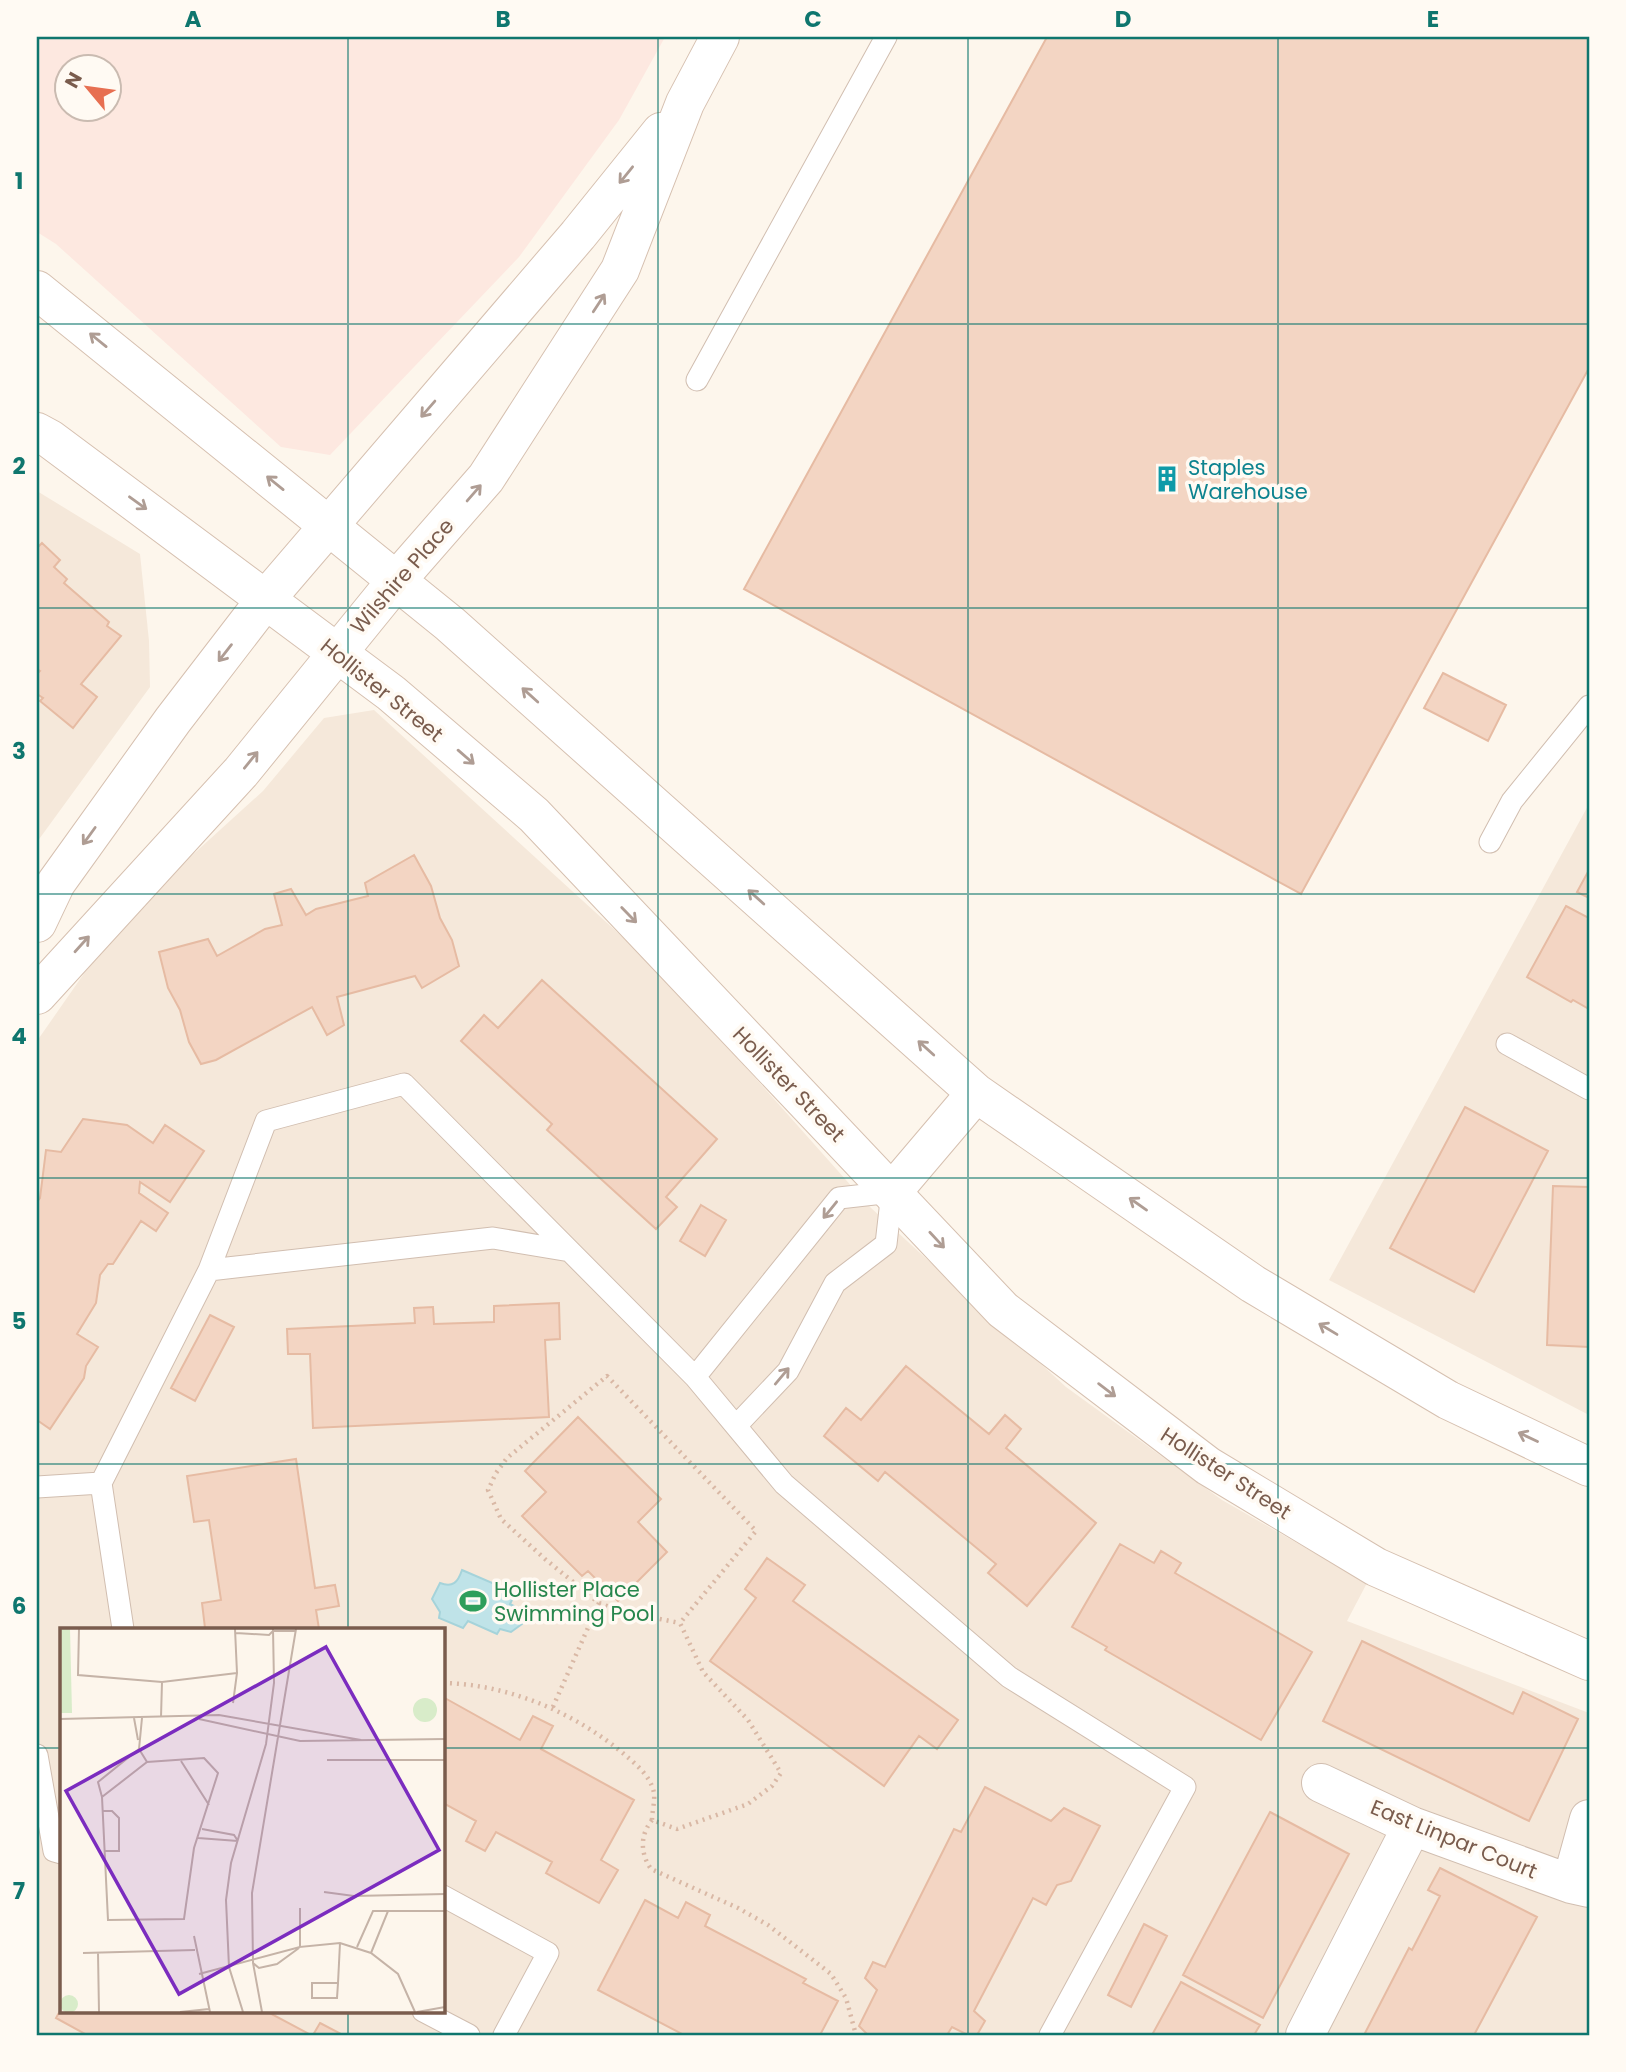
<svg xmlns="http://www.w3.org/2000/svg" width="1626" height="2072" viewBox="0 0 1626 2072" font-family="Poppins,sans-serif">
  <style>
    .residential { fill: #f5e8da; fill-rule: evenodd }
    .commercial { fill: #fde8e0; fill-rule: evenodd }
    .water { fill: #bfe3e8; stroke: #a5d3da; stroke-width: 2 }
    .building { fill: #f3d5c3; stroke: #e6bba3; stroke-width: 2 }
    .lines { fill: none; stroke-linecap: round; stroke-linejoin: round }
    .lane-casing { stroke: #d1beb0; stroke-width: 23 }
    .street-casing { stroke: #d1beb0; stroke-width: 40 }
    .secondary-casing { stroke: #d6c0b0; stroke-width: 40 }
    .path { stroke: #d9b8a5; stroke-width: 4.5; stroke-dasharray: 2 5; stroke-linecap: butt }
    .lane { stroke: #fff; stroke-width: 21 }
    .street { stroke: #fff; stroke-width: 38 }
    .secondary { stroke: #fff; stroke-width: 38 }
    .oneway { stroke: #af9d94 }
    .grid { fill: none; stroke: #0f766e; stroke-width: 2; stroke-opacity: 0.55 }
    .labels { text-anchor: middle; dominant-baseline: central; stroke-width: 7; stroke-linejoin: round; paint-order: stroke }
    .culture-label { font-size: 21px; fill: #0d838f; stroke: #fffaf3; text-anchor: start }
    .street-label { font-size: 21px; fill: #7a5c4d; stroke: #fffaf3 }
    .leisure-label { font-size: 21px; fill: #27864d; stroke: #fffaf3; text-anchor: start }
    .inset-road { fill: none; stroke: #c5b3a7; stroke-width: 2 }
    .view { fill: #7b2cbf; fill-opacity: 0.15; stroke: #7b2cbf; stroke-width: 3.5 }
    .inset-edge { fill: none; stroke: #7a5c4d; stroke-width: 3.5 }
    .neatline { fill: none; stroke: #0f766e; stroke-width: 2.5 }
    .grid-label { font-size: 23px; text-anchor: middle; font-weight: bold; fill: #0f766e }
  </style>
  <rect width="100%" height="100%" fill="#fdf6ec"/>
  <path class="residential" d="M37,491l103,63 9,87 1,46 -113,155z
    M374,710l289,264 207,233 196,180 156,113 145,83 -20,38 242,92v322h-1552v-994l85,-122 141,-128 61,-73zM61,1629h382v382h-382z
    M1589,804v611l-260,-135z"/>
  <path class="commercial" d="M37,37h628l-46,83 -100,137 -189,198 -49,-8 -225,-203 -19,-12zM66,66h42v42h-42z"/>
  <path class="water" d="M462,1570l35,15 -2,5 18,8 -3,6c10,5 13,9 12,20l-11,8 -11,-3 -3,5 -29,-13 -5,7 -24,-10 1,-6 -8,-13 8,-16c13,5 18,-1 22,-13z"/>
  <path class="building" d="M1047,37h542v331l-288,526 -557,-305z
    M42,543l18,17 -6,7 13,12 -3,4 45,39 -2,4 14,10 -40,48 16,13 -24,31 -33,-27 3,-3 -6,-4v-20l3,-3 -3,-2v-121z
    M1443,673l63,32 -18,36 -64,-33z
    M414,855l17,31 9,32 12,22 7,26 -37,22 -7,-12 -78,21 7,28 -17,10 -15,-28 -96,53 -15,4 -12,-22 -9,-32 -12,-22 -9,-36 49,-13 9,17 48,-27 17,-4 -8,-31 17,-5 15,26 10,-6 52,-13 -3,-13z
    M1589,870v28l-12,-6z
    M1566,906l23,12v91l-16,-9 -2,2 -44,-25z
    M542,980l175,159 -51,58 11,10 -21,22 -109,-99 5,-6 -91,-83 23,-26 14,13z
    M1465,1107l83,44 -74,141 -84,-44z
    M83,1119l44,6 26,18 12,-18 39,26 -34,51 -30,-20 -1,11 29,20 -12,18 -15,-10 -28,43h-5l-8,11 -4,28 -19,31 21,13 -12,19 -2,12 -34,51 -13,-9v-218l3,-4 6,-48 15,2z
    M1553,1186l36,1v160l-42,-2z
    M701,1205l25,15 -21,36 -25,-15z
    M559,1303l1,36 -15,1 4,77 -236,11 -3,-74h-22l-1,-25 128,-6 -1,-15 19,-1 1,17 60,-2v-16z
    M210,1315l24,12 -39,74 -24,-13z
    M906,1366l83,68 16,-19 16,14 -15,19 90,75 -69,83 -39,-33 8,-9 -111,-92 -7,9 -54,-45 22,-28 15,12z
    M578,1417l83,82 -23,23 29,30 -49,49 -30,-30 -6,5 -60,-60 24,-24 -21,-21z
    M296,1459l19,129 20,-3 4,21 -23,4 3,19 -114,-1 -3,-25 19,-3 -12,-80 -15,2 -7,-46z
    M1120,1544l34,19 7,-12 20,12 -6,10 137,79 -51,88 -156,-90 2,-3 -35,-20z
    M767,1558l38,27 -12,16 165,119 -21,29 -18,-13 -35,50 -174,-125 46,-63 -11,-9z
    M1362,1641l151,73 10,-22 55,27 -49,102 -206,-100z
    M443,1697l77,43 13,-24 20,10 -12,23 93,51 -33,60 17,10 -19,33 -53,-30 6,-11 -56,-30 -11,19 -19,-10 10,-20 -33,-18z
    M985,1787l66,34 13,-13 36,18 -29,55 -14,4 -11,20 -13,-7 -59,113 11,10 -8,14h-9l-16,-8 -5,8h-79l-9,-9 18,-36 -12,-12 8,-16 12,5 69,-138 7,3z
    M1270,1812l79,42 -86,164 -80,-43z
    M1440,1868l97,49 -63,118h-110l45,-87 3,2 28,-54 -12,-6z
    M645,1900l33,18 8,-16 24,13 -5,11 101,53 -3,4 35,18 -18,34h-136l-86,-45z
    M1144,1924l23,12 -36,71 -23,-12z
    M1181,1982l79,43 -6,10h-102z
    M61,2009l205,2 45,24h-224l-31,-17z
    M320,2023l23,12h-30z"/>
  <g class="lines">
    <g class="lane-casing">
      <path id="lane" d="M697,380l189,-343
        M1490,842l22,-41 77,-95
        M1507,1044l82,45
        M209,1270l284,-32 77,13
        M695,1377l144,-179 53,-6 -6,52 -51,39 -47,88 -52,55
        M37,1487l64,-4
        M123,1629l-22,-146 108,-213 57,-149 138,-37 291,293 89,107 225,193 176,110 -135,248
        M37,1755l17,96 7,2
        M443,1896l105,57 -44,82
        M423,2011l46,24"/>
    </g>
    <g class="street-casing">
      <path id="street" d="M1321,1783l91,43 159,58 18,4
        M1571,1884l18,-65
        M1305,2035l107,-209"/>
    </g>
    <g class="secondary-casing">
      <path id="secondary" d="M37,290l413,334 526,469 277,191 195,116 141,67
        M37,432l13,7 341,254 143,122 469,495 205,156 168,101 213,94
        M37,923l19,-40 117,-163 93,-121 312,-364 83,-103
        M37,995l204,-223 155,-191 90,-103 134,-208 65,-167 35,-66
        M892,1192l84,-99"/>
    </g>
    <path class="path" d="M599,1603l21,8 60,12
      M443,1683c65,1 133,30 182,72 12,10 26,22 29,38 1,9 -2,19 -2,27l25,9 71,-25 24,-18 9,-13 -33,-53 -45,-48 -23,-49 76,-92 -149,-155 -100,82 -11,15 -8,17 13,29 44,40 54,44 -47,106
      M652,1820c-12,15 -12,33 -1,49l87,39 30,17 63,49 15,24 10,37"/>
    <use href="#lane" class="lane"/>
    <use href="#street" class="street"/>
    <use href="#secondary" class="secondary"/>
  </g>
  <defs><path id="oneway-shaft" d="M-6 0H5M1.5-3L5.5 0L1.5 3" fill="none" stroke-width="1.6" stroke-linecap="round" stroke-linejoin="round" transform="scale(1.75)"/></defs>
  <g class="oneway">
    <use href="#oneway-shaft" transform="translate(626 175) rotate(129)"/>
    <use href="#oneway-shaft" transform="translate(599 303) rotate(-57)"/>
    <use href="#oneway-shaft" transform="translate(98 340) rotate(-141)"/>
    <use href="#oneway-shaft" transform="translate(428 409) rotate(131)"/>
    <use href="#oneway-shaft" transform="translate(275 483) rotate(-141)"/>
    <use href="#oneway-shaft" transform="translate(474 493) rotate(-49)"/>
    <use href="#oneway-shaft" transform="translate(138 503) rotate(36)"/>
    <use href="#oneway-shaft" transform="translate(225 653) rotate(128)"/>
    <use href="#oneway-shaft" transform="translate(530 695) rotate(-138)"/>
    <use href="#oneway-shaft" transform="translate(466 757) rotate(41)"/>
    <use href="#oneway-shaft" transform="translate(251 760) rotate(-51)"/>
    <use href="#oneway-shaft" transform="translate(89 836) rotate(126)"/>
    <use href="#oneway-shaft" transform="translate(756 897) rotate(-138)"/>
    <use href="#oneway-shaft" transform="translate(629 915) rotate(46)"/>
    <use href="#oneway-shaft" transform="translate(82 944) rotate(-48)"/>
    <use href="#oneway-shaft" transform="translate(926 1048) rotate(-138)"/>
    <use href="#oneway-shaft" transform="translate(1138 1204) rotate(-145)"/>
    <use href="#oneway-shaft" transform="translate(830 1210) rotate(129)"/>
    <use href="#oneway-shaft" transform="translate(937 1240) rotate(47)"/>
    <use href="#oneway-shaft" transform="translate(1328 1329) rotate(-149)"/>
    <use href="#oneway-shaft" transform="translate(782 1376) rotate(-50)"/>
    <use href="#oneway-shaft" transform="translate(1107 1390) rotate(37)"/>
    <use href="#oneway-shaft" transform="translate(1528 1437) rotate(-155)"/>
  </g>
  <path class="grid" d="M348,37v1592M658,37v1998M968,37v1998M1278,37v1998M37,324h1552M37,608h1552M37,894h1552M37,1178h1552M37,1464h1552M37,1748h24M443,1748h1146M348,2011v24"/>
  <defs>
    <g id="building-bare" transform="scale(2.1)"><path d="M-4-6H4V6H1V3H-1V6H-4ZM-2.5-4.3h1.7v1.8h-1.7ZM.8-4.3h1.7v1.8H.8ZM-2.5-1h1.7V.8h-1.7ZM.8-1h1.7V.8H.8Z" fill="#0f9aa8" stroke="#fffaf3" stroke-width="2.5" paint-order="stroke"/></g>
    <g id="stadium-bare" transform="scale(2.1)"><path d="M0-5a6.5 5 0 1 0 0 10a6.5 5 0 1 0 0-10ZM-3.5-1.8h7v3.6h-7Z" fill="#2e9e5b" stroke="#fffaf3" stroke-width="2.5" paint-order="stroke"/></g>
  </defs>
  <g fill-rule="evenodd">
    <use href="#building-bare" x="1167" y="479"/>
    <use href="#stadium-bare" x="473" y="1601"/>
  </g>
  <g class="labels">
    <g class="culture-label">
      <text x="1188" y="467">Staples<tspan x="1188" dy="24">Warehouse</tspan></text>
    </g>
    <g class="street-label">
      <text transform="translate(402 576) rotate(-49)">Wilshire Place</text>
      <text transform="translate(382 690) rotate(39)">Hollister Street</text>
      <text transform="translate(789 1084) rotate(46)">Hollister Street</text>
      <text transform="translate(1226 1473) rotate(33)">Hollister Street</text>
      <text transform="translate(1454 1839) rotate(22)">East Linpar Court</text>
    </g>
    <g class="leisure-label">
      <text x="494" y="1589">Hollister Place<tspan x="494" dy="24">Swimming Pool</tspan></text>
    </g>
  </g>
  <g transform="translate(60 1628)">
    <rect width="385" height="385" fill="#fdf6ec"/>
    <path d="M0,1h10l2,84h-12zM353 82a12 12 0 1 1 24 0a12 12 0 1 1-24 0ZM0 376a9 9 0 1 1 18 0a9 9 0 1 1-18 0Z" fill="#d8ecc9"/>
    <path class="inset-road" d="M19,1l-1,46 84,7 75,-9M213,3h23M176,5l33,2 4,-4M173,75l4,-30 -2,-44M101,89l1,-35M74,90l4,22M0,91l159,-4 142,25M139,91l101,22 145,-2M79,121l3,-31M144,130l14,15 -24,75 -10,71 -76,1 -6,-123 45,-35zM267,132h118M121,133l28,44M42,169l-4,-15 41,-33 8,13M43,183h9l7,7v33h-15M142,201l32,6 4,6M138,210l40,3M264,264l30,4 91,-2M240,280v39l40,-4 31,10 27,21 17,38M134,308l16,76M297,319l16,-36h15M23,325l112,-3M38,325l1,59M311,325l17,-42h57M193,335l6,5 18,-4 22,-16M139,346l101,-27M278,355l-1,15h-25v-15h26l2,-40M120,384l29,-3M183,384l-14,-45 -3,-67 5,-37 35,-119 8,-61 -1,-54M202,384l-9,-49 -1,-70 44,-264M357,384l28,-5"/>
    <path class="view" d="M266,19l113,203 -260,144 -113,-203z"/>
    <rect width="385" height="385" class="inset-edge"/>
  </g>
  <rect width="1626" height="2072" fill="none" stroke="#fffaf3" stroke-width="77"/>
  <g transform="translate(88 88) rotate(299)"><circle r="33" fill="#fffaf3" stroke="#cabbb1" stroke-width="2"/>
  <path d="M0-5L12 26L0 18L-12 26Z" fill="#e76f51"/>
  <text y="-10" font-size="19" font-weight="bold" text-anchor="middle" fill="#7a5c4d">N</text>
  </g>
  <rect x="38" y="38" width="1550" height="1996" class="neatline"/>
  <g class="grid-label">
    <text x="193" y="27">A</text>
    <text x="503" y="27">B</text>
    <text x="813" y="27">C</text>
    <text x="1123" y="27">D</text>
    <text x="1433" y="27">E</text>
    <text x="19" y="189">1</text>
    <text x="19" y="474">2</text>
    <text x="19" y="759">3</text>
    <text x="19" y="1044">4</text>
    <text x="19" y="1329">5</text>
    <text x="19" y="1614">6</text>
    <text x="19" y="1899">7</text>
  </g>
</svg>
